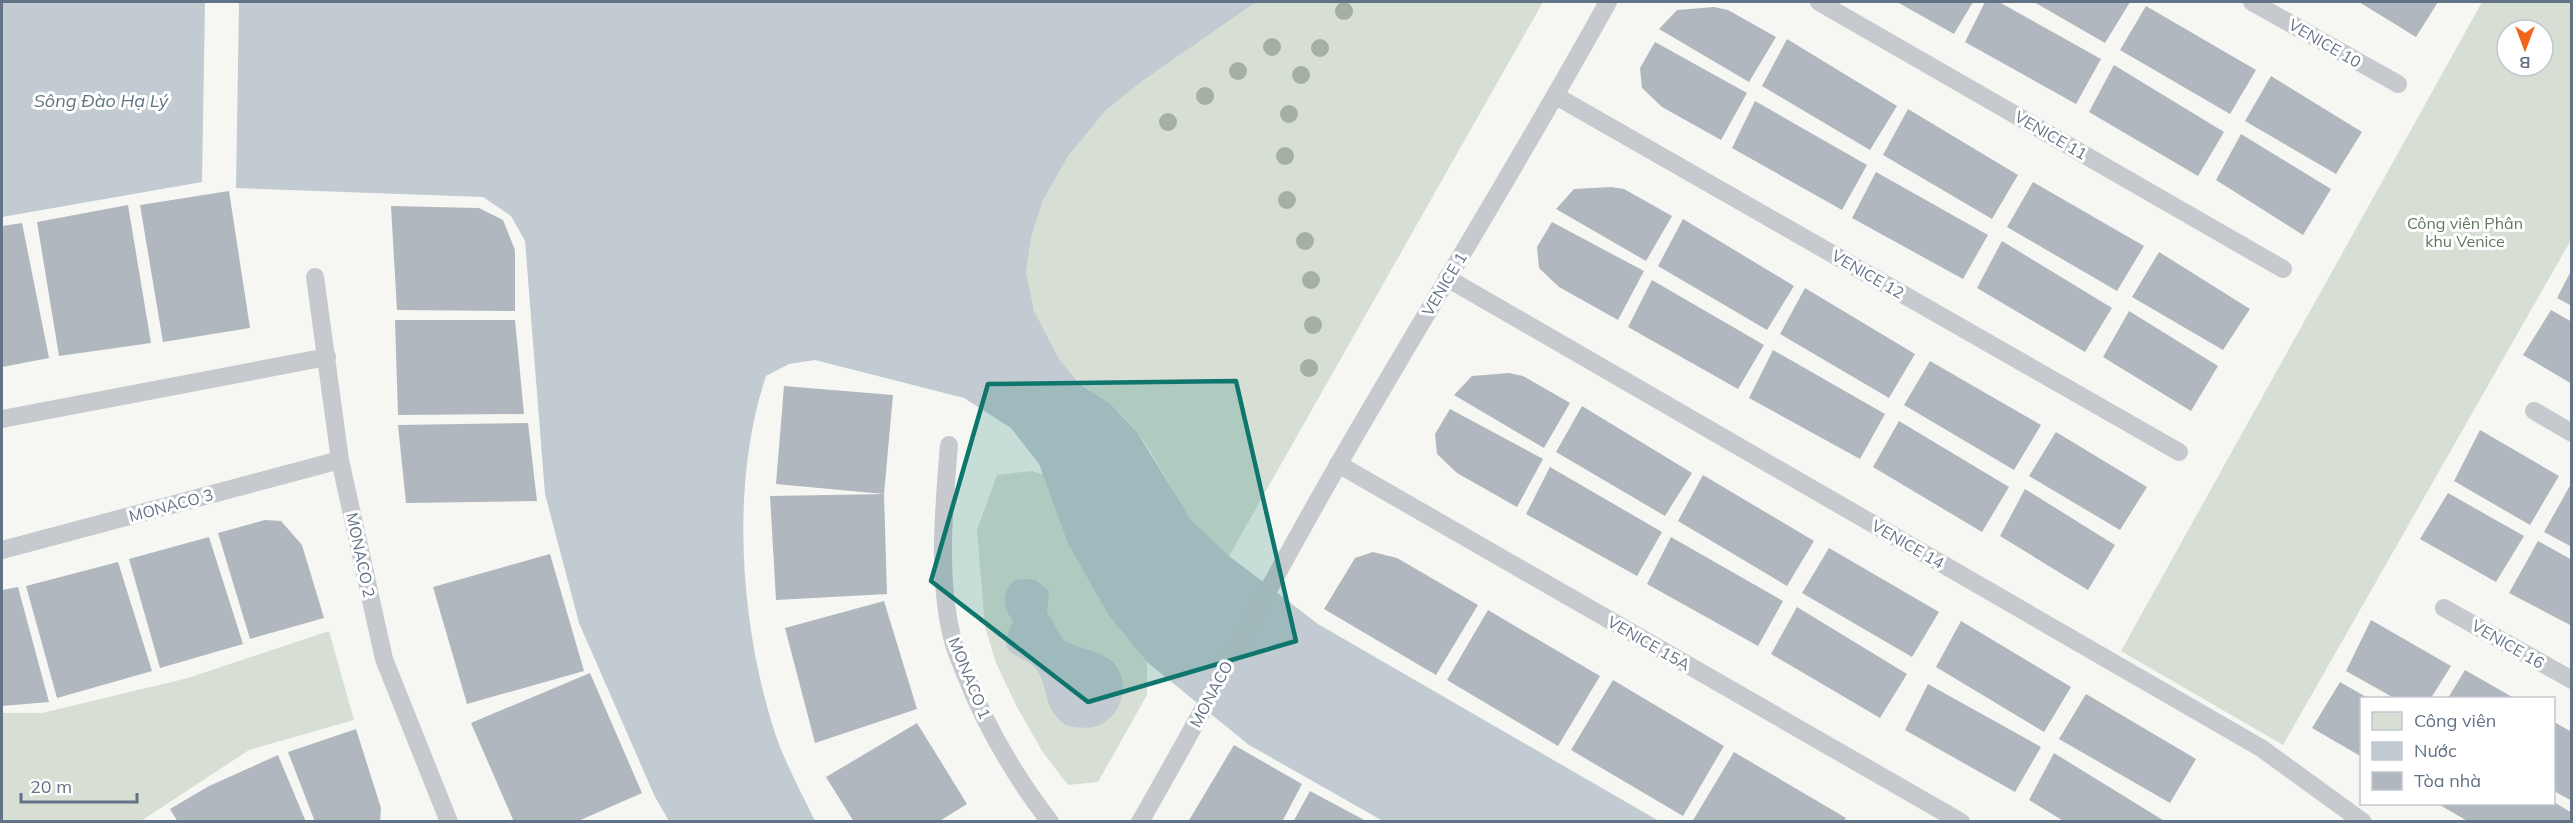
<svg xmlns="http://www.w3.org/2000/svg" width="2573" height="823" viewBox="0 0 2573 823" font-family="Mulish,sans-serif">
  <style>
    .green { fill: #d7dfd4; fill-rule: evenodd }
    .water { fill: #c2cbd1 }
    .building { fill: #b0b7be }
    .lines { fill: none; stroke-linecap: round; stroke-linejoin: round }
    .service { stroke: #c6c9cd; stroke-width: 18 }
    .tree { fill: #a4b1a2 }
    .marked { fill: #0f766e; fill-opacity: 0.2; stroke: #0f766e; stroke-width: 4.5; stroke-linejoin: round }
    .labels { text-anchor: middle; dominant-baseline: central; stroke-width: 6; stroke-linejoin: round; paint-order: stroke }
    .street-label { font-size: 16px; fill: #637387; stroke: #fff }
    .park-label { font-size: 16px; fill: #61785f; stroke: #fff }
    .water-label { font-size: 18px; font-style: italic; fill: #5f7583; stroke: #fff }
  </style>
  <rect width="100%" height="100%" fill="#f6f7f3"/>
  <path class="green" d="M1256,2h287l-314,554c-13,-12 -30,-24 -39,-38 -19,-27 -32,-58 -52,-85 -23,-30 -58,-43 -79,-74 -16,-25 -33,-59 -33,-89 1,-58 39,-119 79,-159 44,-43 101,-75 151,-109z
    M2482,2h89v238l-288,505 -162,-94zM2507,30h36v36h-36z
    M1032,471l11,4 25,69 41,72 38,46v33l-49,87 -30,3 -26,-34 -25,-44 -21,-44 -11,-36 -8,-97 20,-55z
    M329,631l25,89 -105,30 -108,71h-139v-108h40l146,-35z"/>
  <path class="water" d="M2,2h203l-3,180 -200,35z
    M239,2h1017l-114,79 -37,30 -37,45 -25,44 -12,37 -5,35 8,39 25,48 21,25 31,21 26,27 54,88 38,36 89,68 341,197h-276l-134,-76 -102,-83 -38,-46 -41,-72 -29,-80 -28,-36 -47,-30 -149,-38 -26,4 -23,12c-36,107 -26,247 8,354 10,31 27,62 41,91h-146l-14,-24 -76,-174 -34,-129 -20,-253 -14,-25 -28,-19 -247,-9z
    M1024,579l11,1 14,11 -2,21 16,28c17,10 42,10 54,27 14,22 2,54 -24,60 -9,2 -19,0 -28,-2 -25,-21 -14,-34 -29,-56 -7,-10 -27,-14 -29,-21 -3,-9 3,-19 6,-27 -11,-15 -12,-28 2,-41z"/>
  <path class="building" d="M1897,2h76l-19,32z
    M1985,2h14l102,57 -25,45 -111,-62z
    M2034,2h96l-25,41z
    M2359,2h79l-22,35z
    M2146,6l110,64 -26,44 -110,-64z
    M1714,7l14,3 48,27 -27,45 -90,-53 18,-19z
    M1787,39l110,67 -27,44 -108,-64z
    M1655,42l92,51 -26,47 -59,-33 -20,-19 -2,-20z
    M2114,65l110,67 -26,44 -109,-64z
    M2271,76l91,56 -26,42 -91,-53z
    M1755,101l112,64 -25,45 -110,-62z
    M1908,109l110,66 -26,44 -109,-64z
    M2241,134l90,55 -28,46 -87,-55z
    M1876,172l112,63 -25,44 -111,-61z
    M2033,182l111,64 -27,45 -110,-64z
    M1611,187l13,2 48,27 -26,45 -90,-52 18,-20z
    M229,191l21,137 -87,14 -23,-137z
    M128,205l23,138 -92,13 -22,-134z
    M391,206l88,2 24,12 12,30v61l-118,-1z
    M1683,219l111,67 -27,44 -109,-64z
    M1552,222l92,49 -26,49 -59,-33 -20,-19 -2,-21z
    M22,223l27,135 -47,9v-141z
    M2002,241l110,67 -27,44 -108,-64z
    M2159,252l91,57 -27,41 -91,-53z
    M2572,269v37l-15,-8z
    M1652,280l112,65 -26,44 -110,-62z
    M1805,288l110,66 -26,44 -109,-64z
    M2551,310l21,12v62l-49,-29z
    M2129,311l89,55 -27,45 -88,-54z
    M395,320h120l9,94 -126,1z
    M1773,350l112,64 -25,45 -111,-61z
    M1930,361l111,64 -27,45 -110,-65z
    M1509,373l14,3 47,27 -26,45 -90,-53 18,-19z
    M784,386l109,9 -9,99 -108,-10z
    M1582,406l110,67 -27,43 -109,-64z
    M1450,409l93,50 -26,48 -60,-34 -20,-19 -2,-20z
    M1899,421l110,66 -27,45 -109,-65z
    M528,423l9,78 -131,2 -8,-78z
    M2480,430l79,46 -29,49 -76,-44z
    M2056,432l91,55 -27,43 -91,-54z
    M1550,467l112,65 -25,44 -111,-62z
    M1703,475l111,66 -27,45 -109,-65z
    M2572,482v65l-28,-15z
    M2025,489l90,56 -27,45 -88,-54z
    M2448,493l76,43 -28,46 -76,-43z
    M884,494l3,100 -111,6 -6,-104z
    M265,520l16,1 21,24 22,73 -74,21 -32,-106z
    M209,537l34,107 -83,24 -31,-109z
    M1671,537l112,64 -25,45 -111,-62z
    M2538,541l34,19v66l-63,-33z
    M1829,548l110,64 -27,45 -110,-64z
    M1373,552l24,6 81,47 -42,70 -112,-66 31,-51z
    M550,554l34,117 -117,33 -34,-117z
    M118,562l34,109 -95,27 -31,-112z
    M18,587l31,115 -47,4v-116z
    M884,601l33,108 -102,34 -30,-115z
    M1797,607l110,67 -27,44 -109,-64z
    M1488,610l112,66 -42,70 -111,-66z
    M2371,620l80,46 -20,32h-37l-48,-27z
    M1961,621l110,66 -27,45 -108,-65z
    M2465,670l49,28h-66z
    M590,673l52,120 -66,29h-62l-43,-99z
    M1613,680l111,66 -41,70 -112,-66z
    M2340,682l28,16h-6v59l-50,-29z
    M1928,684l113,63 -26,45 -110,-62z
    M2086,694l110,65 -26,44 -111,-64z
    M2554,722l18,10v69l-18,-10z
    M917,723l50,81 -29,18h-84l-28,-45z
    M356,729l25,79 -1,14h-65l-27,-70z
    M1234,745l68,39 -20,38h-94z
    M1734,752l112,66 -3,4h-151z
    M2054,753l112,69h-101l-36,-22z
    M278,755l28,67h-128l-8,-13 39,-23z
    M1310,791l58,31h-75z
    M2554,802l18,11v9h-103l-31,-18z"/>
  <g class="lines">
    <path class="service" d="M1819,2l464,267
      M2252,2l146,82
      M1556,96l623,356
      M315,277l25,183 44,199 65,163
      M1447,278l814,470 102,74
      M2534,411l38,22
      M2,419l325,-62
      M949,445c-5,63 -12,130 3,192 2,11 8,23 12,34 21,54 50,104 86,151
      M1338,464l623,358
      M2,550l338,-90
      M2444,608l128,72
      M1140,822c68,-118 130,-239 198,-357 89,-155 184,-307 270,-463"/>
  </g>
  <g class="tree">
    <circle cx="1344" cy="11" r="9"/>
    <circle cx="1272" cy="47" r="9"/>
    <circle cx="1320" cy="48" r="9"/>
    <circle cx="1238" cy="71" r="9"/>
    <circle cx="1301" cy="75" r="9"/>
    <circle cx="1205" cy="96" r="9"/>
    <circle cx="1289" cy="114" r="9"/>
    <circle cx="1168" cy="122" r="9"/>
    <circle cx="1285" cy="156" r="9"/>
    <circle cx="1287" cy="200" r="9"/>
    <circle cx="1305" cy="241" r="9"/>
    <circle cx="1311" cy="280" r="9"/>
    <circle cx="1313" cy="325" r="9"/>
    <circle cx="1309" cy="368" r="9"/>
  </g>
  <path class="marked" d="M1236,381l60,260 -208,61 -157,-121 57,-197z"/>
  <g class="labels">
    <g class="street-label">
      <text transform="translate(2325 43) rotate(30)">VENICE 10</text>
      <text transform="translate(2051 135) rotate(30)">VENICE 11</text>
      <text transform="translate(1868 274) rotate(30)">VENICE 12</text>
      <text transform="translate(1444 284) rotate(-59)">VENICE 1</text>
      <text transform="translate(171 505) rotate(-15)">MONACO 3</text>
      <text transform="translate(1908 544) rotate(30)">VENICE 14</text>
      <text transform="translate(361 555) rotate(78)">MONACO 2</text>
      <text transform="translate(1649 643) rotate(30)">VENICE 15A</text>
      <text transform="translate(2508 644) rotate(30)">VENICE 16</text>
      <text transform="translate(970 678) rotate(68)">MONACO 1</text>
      <text transform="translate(1211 694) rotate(-62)">MONACO</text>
    </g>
    <g class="park-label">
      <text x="2465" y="223">Công viên Phân<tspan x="2465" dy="18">khu Venice</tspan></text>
    </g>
    <g class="water-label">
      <text x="101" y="100">Sông Đào Hạ Lý</text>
    </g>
  </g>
  <rect width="2573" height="823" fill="none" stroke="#637387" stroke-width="6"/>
  <rect x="2360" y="697" width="195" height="108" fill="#ffffff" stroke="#c1c7cf" stroke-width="1.5"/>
  <rect x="2372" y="712" width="30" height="18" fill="#d7dfd4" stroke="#c1c7cf" stroke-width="1.5"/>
  <text x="2414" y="727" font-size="18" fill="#637387">Công viên</text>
  <rect x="2372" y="742" width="30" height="18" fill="#c2cbd1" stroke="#c1c7cf" stroke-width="1.5"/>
  <text x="2414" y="757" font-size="18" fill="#637387">Nước</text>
  <rect x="2372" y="772" width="30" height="18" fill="#b0b7be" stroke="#c1c7cf" stroke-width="1.5"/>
  <text x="2414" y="787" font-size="18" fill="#637387">Tòa nhà</text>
  <g transform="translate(2525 48) rotate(180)"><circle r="28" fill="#ffffff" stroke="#c1c7cf" stroke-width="1.5"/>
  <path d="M0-4.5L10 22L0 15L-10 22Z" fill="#f0651a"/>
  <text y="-9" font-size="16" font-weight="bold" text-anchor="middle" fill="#637387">B</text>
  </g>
  <path d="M21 793v9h116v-9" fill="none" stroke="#637387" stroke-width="3"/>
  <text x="30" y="793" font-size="18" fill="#637387" stroke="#ffffff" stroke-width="4.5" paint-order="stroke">20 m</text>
</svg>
